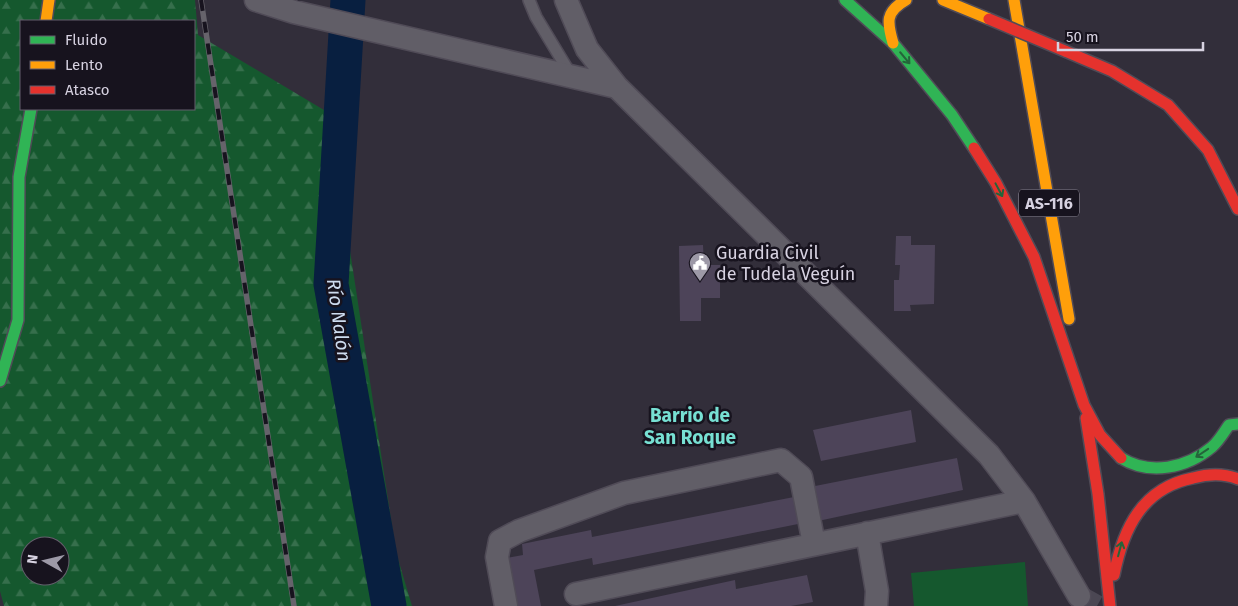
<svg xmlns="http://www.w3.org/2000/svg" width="1238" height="606" viewBox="0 0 1238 606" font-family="'Fira Sans',sans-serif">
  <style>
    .forest { fill: url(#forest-firs); fill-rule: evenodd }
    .park { fill: #15582e }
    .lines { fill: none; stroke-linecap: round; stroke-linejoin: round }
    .river { stroke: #081f40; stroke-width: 35 }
    .building { fill: #4d4459 }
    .street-tunnel { stroke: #4b4753; stroke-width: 22; stroke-dasharray: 22 11; stroke-linecap: butt }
    .lane-casing { stroke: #504b57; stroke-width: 14 }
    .street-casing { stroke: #504b57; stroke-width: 25 }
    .fast-casing { stroke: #504b57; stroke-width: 14 }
    .slow-casing { stroke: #504b57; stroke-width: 14 }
    .jam-casing { stroke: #504b57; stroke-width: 14 }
    .lane { stroke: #615e67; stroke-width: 11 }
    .street { stroke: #615e67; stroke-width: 22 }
    .fast { stroke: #30b455; stroke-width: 11 }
    .slow { stroke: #ff9f0a; stroke-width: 11 }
    .jam { stroke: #e5322d; stroke-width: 11 }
    .rail-casing { stroke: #66636b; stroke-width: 5.5 }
    .rail { stroke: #17131e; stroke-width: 4; stroke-dasharray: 11; stroke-linecap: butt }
    .jam-bridge-casing { stroke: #504b57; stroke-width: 14; stroke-linecap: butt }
    .jam-bridge { stroke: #e5322d; stroke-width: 11 }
    .oneway { stroke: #24643a }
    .labels { text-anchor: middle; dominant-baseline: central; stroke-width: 5; stroke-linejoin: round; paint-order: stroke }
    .shield { fill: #17131e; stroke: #9d99a6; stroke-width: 1 }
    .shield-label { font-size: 16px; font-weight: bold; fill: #d7d2e1 }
    .poi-label { font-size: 18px; fill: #d7d2e1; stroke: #17131e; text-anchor: start }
    .water-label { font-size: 19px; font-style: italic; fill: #cddbef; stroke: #17131e }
    .neighbourhood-label { font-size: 19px; font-weight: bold; fill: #77e0d3; stroke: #17131e }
  </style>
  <defs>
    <pattern id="forest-firs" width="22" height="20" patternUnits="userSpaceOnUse" patternTransform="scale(1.25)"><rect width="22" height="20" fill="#15582e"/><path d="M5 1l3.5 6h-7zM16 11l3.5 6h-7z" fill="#366f4c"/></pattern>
  </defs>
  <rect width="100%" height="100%" fill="#322e3a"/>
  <path class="forest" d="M0,0h195l3,35 131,78 67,439 16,54h-408l-4,-15zM21,21h173v88h-173zM30,546h30v30h-30z"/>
  <path class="park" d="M1025,562l3,44h-114l-3,-33z"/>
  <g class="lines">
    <path class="river" d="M348,0l-17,284 58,322"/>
  </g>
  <path class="building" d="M896,236h15v9h24l-1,59 -24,1 1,6h-17v-31h5l1,-15h-5z
    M703,245l1,20h16v33h-19v23h-21l-1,-75z
    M911,410l5,32 -95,19 -8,-31z
    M957,458l6,32 -145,31 -8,-34z
    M794,497l4,27 -205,41 -1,-7 -58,12 7,36h-29l-10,-47 21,-4 -1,-11 69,-14 1,7z
    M807,575l6,27 -22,4h-176l120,-26 1,9z"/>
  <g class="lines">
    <path class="street-tunnel" d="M1079,596l18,10"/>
    <g class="lane-casing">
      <path id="lane" d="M529,0l7,17 35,58"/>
    </g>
    <g class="street-casing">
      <path id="street" d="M256,0l38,12 323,75
        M566,0l21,49 30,38 372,368 35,46 55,95
        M867,533l10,58 -1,15
        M576,594l448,-93
        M506,606l-9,-49 3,-16 19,-10 105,-38 157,-33 20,17 13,67"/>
    </g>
    <g class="fast-casing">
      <path id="fast" d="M845,0l48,43 59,72 22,33
        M0,381l18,-61 1,-143 12,-68
        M1121,458c29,18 66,10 91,-11 7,-6 12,-15 17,-22l9,-1"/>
    </g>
    <g class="slow-casing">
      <path id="slow" d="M943,0l46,19
        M1014,0l55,319
        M46,21l3,-21
        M893,43c-6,-21 -8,-31 13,-43"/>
    </g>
    <g class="jam-casing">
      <path id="jam" d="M1065,51l47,20 56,34 40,45 30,59
        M974,148l22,35 38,74 50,148 16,30 21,23
        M1086,418l12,76 12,112
        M1114,575c9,-46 28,-87 79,-97 15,-4 30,-5 45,1"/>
    </g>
    <use href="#lane" class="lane"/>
    <use href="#street" class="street"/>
    <use href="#fast" class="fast"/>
    <use href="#slow" class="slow"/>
    <use href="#jam" class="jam"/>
    <g class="rail-casing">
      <path id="rail" d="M201,0l93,606"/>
    </g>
    <use href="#rail" class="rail"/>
    <g class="jam-bridge-casing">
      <path id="jam-bridge" d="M989,19l76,32"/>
    </g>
    <use href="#jam-bridge" class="jam-bridge"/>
  </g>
  <defs><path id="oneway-shaft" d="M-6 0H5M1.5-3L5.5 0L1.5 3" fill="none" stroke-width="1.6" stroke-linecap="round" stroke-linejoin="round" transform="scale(1.25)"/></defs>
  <g class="oneway">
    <use href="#oneway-shaft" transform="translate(905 58) rotate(50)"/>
    <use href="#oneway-shaft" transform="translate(999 190) rotate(62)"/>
    <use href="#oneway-shaft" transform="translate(1202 453) rotate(146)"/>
    <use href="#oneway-shaft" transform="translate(1120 549) rotate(-75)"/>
  </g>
  <defs>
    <g id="civic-pin" transform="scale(1.125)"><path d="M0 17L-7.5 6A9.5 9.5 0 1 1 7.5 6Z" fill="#9d99a7" stroke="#17131e"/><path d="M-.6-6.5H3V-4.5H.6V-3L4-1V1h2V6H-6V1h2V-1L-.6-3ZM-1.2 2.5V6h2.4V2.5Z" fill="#fff"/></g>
  </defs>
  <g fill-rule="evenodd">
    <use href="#civic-pin" x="700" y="263"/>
  </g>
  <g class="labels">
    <rect class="shield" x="1019" y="189.5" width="60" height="27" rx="4"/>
    <g class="shield-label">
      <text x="1049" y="203">AS-116</text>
    </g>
    <g class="poi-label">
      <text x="716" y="253">Guardia Civil<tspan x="716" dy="21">de Tudela Veguín</tspan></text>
    </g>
    <g class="water-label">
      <text transform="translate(339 320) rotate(82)">Río Nalón</text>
    </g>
    <g class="neighbourhood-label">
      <text x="690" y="415">Barrio de<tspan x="690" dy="22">San Roque</tspan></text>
    </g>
  </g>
  <rect x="20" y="20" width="175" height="90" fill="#17131e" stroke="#645f6c"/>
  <rect x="30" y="36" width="25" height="8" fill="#30b455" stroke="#645f6c"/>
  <text x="65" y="45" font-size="15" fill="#d7d2e1">Fluido</text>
  <rect x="30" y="61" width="25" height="8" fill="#ff9f0a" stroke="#645f6c"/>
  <text x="65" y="70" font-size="15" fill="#d7d2e1">Lento</text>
  <rect x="30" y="86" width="25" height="8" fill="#e5322d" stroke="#645f6c"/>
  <text x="65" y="95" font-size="15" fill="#d7d2e1">Atasco</text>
  <g transform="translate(45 561) rotate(278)"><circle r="24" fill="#17131e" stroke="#645f6c"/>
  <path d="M0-4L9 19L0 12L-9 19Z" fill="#9d99a7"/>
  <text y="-8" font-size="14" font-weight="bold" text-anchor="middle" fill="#d7d2e1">N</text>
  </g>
  <path d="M1058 42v8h145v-8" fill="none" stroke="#d7d2e1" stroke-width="2.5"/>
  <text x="1066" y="42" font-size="15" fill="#d7d2e1" stroke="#17131e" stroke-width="4" paint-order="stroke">50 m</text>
</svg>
